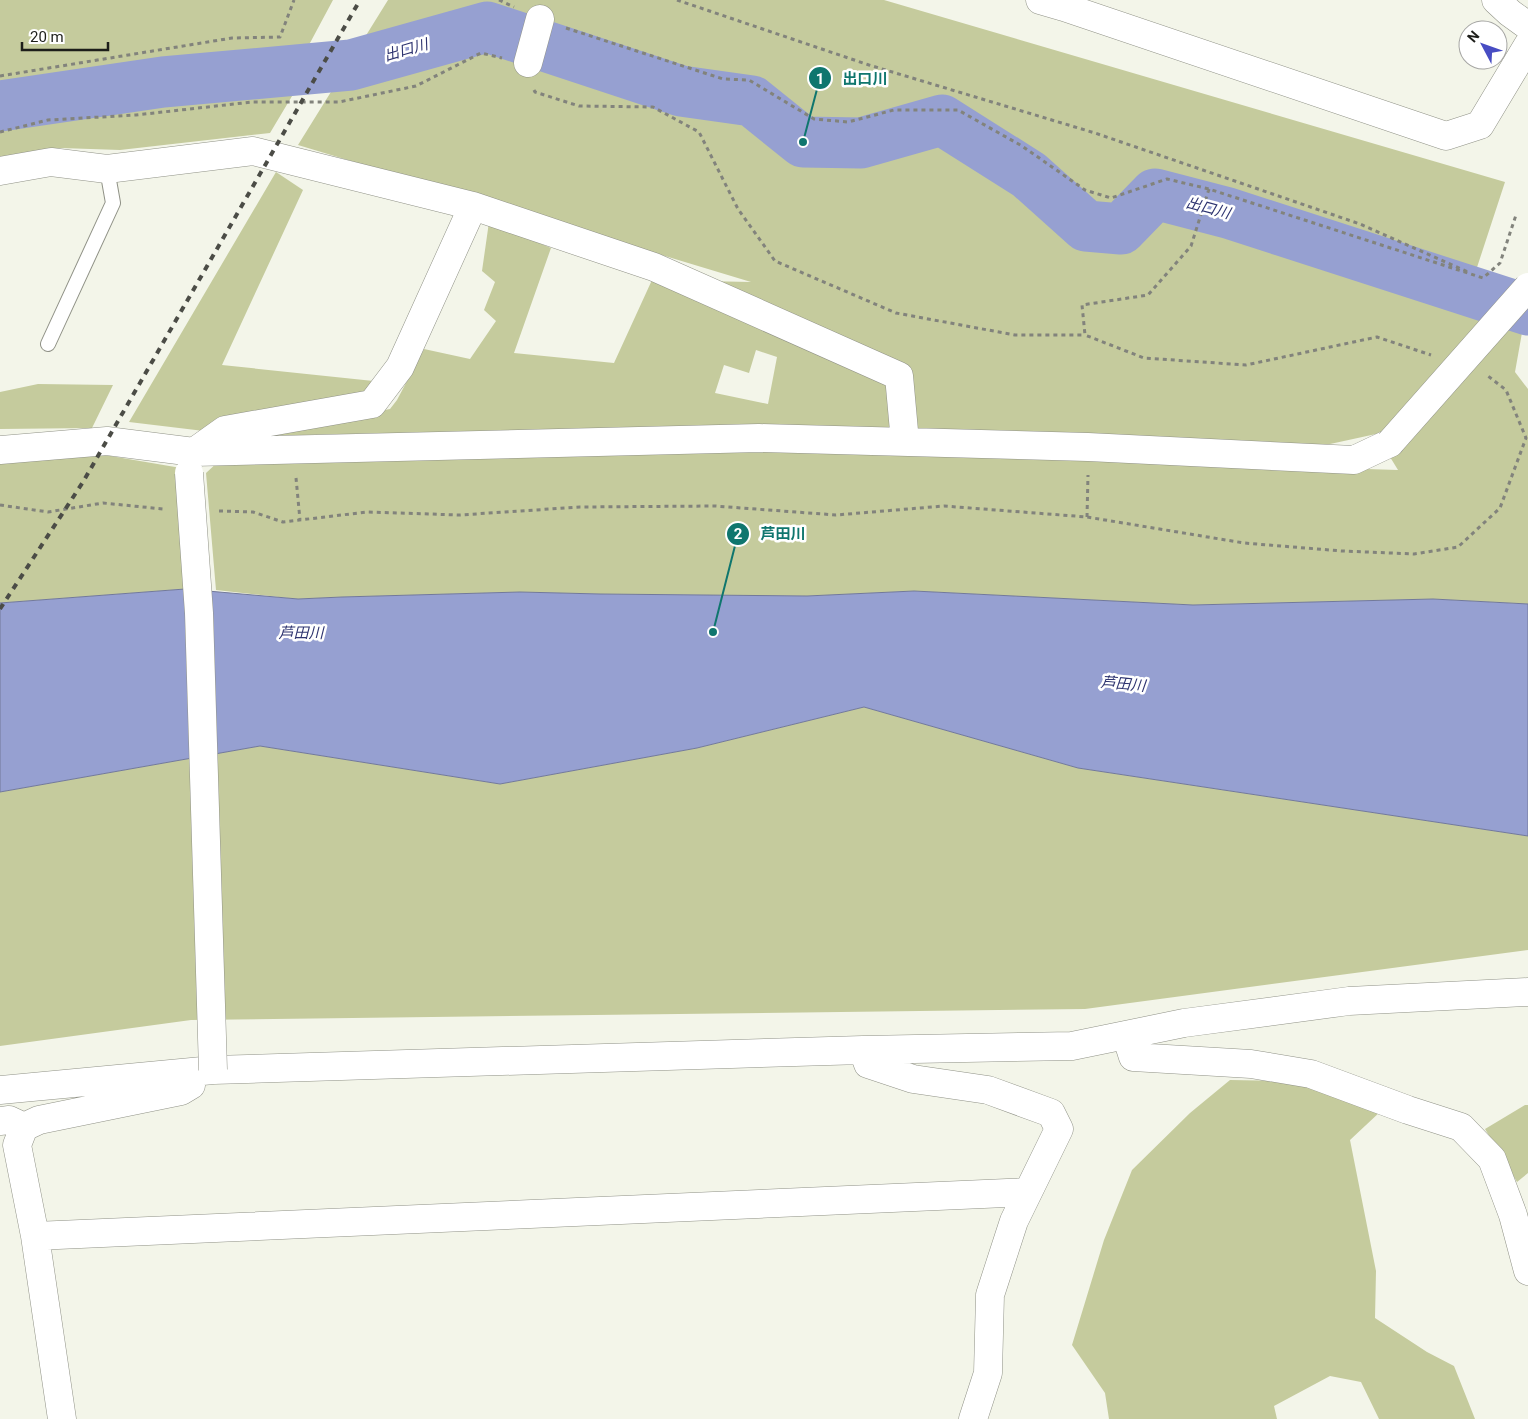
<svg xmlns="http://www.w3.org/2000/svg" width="1528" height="1419" viewBox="0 0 1528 1419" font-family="Roboto,'Noto Sans JP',sans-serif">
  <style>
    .green { fill: #c5cb9d; fill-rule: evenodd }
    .water { fill: #96a0d1; stroke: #72799a }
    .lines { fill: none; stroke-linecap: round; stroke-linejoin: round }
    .river { stroke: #96a0d1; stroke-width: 51 }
    .service-casing { stroke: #909287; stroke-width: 16 }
    .minor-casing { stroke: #909287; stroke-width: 29 }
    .path { stroke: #82837c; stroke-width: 3; stroke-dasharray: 4 4; stroke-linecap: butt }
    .service { stroke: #fff; stroke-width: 14 }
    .minor { stroke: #fff; stroke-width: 28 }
    .rail { stroke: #4b4c46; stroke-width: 4; stroke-dasharray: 6 6; stroke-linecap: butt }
    .minor-bridge-casing { stroke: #909287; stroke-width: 29; stroke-linecap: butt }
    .minor-bridge { stroke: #fff; stroke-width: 28 }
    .labels { text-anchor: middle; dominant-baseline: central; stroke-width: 5; stroke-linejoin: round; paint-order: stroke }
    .water-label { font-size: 15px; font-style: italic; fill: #2e3470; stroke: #fff }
    .leader { fill: none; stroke: #0f766e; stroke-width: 2 }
    .callout-dot { fill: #0f766e; stroke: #fff; stroke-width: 2 }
    .mark-label { font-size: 15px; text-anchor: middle; font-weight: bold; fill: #fff }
    .callout-label { font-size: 15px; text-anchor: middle; font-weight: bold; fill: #0f766e; stroke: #fff; stroke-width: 5; stroke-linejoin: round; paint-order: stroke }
  </style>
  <rect width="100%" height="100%" fill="#f3f5e9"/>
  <path class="green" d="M0,0h333l-30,56 -128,12 -175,22z
    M388,0h496l621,182 -42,128 60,17 -8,45 13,17v215l-95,-5 -240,6 -279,-14 -107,5 -207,-2 -80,-2 -178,5 -45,2 -81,-9 -10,-117 13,-12 462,-13 717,22 -22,-36 -78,17 -284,-20 -227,-6 -536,11 139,-27 7,-9 27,-51 46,10 26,-38 -12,-11 11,-28 -13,-11 7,-49 62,26 -37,105 100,10 38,-83 99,2 -453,-137zM756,350l21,7 -9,47 -53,-11 9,-28 25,8z
    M301,81l-31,52 -150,17 -59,-2 -61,15v-45z
    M276,172l27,18 -81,175 161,17 -21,15 -158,34 -75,-9z
    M38,384l75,1 -21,43 -92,1v-37z
    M87,452l94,16 4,121 -185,14v-144z
    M864,707l214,61 450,68v114l-443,59 -894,11 -191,26v-254l260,-46 240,38 197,-36z
    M1230,1080l61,1 90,30 -31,29 26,131 -1,47 52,34 27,14 21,53h-96l-18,-37 -31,-6 -56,30 3,13h-168l-4,-26 -33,-48 32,-105 28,-70 58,-57z
    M1525,1105h3v68l-11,9 -32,-53z"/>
  <path class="water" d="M185,589l113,10 44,-2 178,-5 80,2 207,2 107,-5 279,14 240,-6 95,5v232l-450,-68 -214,-61 -167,41 -197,36 -240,-38 -260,46v-189z"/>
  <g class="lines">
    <path class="river" d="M0,106l163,-24 188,-17 136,-38 194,64 71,10 51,41 58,1 81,-23 87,55 57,51 35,3 34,-35 73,19 300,97"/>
    <g class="service-casing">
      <path id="service" d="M48,344l65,-141 -6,-34"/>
    </g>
    <g class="minor-casing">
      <path id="minor" d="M1040,0l24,7
        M1066,0l-2,7 382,129 34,-11 48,-80
        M1496,0l14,13 18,13
        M528,63l12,-44
        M0,171l51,-9 56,7 146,-18 220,55 181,61 245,109 6,66
        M0,450l107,-9 87,11 565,-14 329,9 266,13 36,-17
        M194,455v-3l31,-22 147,-26 28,-37 73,-161
        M1126,1035l7,22 118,7 60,10 97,36 53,17 31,32 21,56 15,56
        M863,1050l5,14 45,15 75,11 63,23 8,16 -45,92 -24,74 -2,78 -15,46
        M0,1090l213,-20 650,-20 209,-4 112,-23 165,-22 179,-9
        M0,1121l9,-1 15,7
        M35,1236l993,-44
        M62,1419l-27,-183 -18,-91 7,-18 15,-7 142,-29 10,-6"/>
    </g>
    <path class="path" d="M499,0l15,7
      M677,0l192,65 226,68 265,91 108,48
      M566,28l157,51 26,1 65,39 34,3 46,-12h64l64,36 63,44 26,8 56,-19 42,10 274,89 17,-15 16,-48
      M0,76l232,-38 48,-1 14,-37
      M534,90l1,2 44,14 74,1 46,25 39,77 37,52 121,52 119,22h70
      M0,132l48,-12 88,-5 116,-13h87l77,-16 65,-33 21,5
      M1209,189l-18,57 -43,49 -66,10 3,30 59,23 102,7 131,-28 54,18
      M296,478l4,42
      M0,505l48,7 55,-9 60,6
      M219,511l34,1 30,10 84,-10 93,3 120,-8 135,-1 121,9 108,-9 143,11 157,26 98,8 72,3 44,-7 42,-39 26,-70 -20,-48 -18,-14
      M1087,517l1,-42"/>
    <use href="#service" class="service"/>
    <use href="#minor" class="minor"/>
    <path class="rail" d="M0,609l83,-127 277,-482"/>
    <g class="minor-bridge-casing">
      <path id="minor-bridge" d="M1390,443l138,-156
        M189,473l10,140 14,457"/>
    </g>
    <use href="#minor-bridge" class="minor-bridge"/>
  </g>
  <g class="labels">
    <g class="water-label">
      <text transform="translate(406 50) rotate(-16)">出口川</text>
      <text transform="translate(1208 208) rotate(15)">出口川</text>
      <text x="301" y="633">芦田川</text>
      <text transform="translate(1123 684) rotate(5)">芦田川</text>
    </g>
  </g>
  <path class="leader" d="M803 142L820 78M713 632L738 534"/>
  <g class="callout-dot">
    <circle cx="803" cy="142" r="5"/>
    <circle cx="713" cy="632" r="5"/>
    <circle cx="820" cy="78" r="12"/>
    <circle cx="738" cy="534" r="12"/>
  </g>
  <g class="mark-label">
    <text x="820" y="84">1</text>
    <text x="738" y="539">2</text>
  </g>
  <g class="callout-label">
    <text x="865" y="84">出口川</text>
    <text x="783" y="539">芦田川</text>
  </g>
  <g transform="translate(1483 45) rotate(311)"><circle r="24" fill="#ffffff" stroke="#a5a5a3"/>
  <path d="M0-4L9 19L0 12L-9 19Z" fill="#484dc3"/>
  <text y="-8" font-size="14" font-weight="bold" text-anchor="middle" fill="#1d1e1a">N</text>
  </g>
  <path d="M22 42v8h86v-8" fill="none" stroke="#1d1e1a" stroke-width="2.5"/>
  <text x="30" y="42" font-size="15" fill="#1d1e1a" stroke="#ffffff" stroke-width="4" paint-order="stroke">20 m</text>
</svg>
